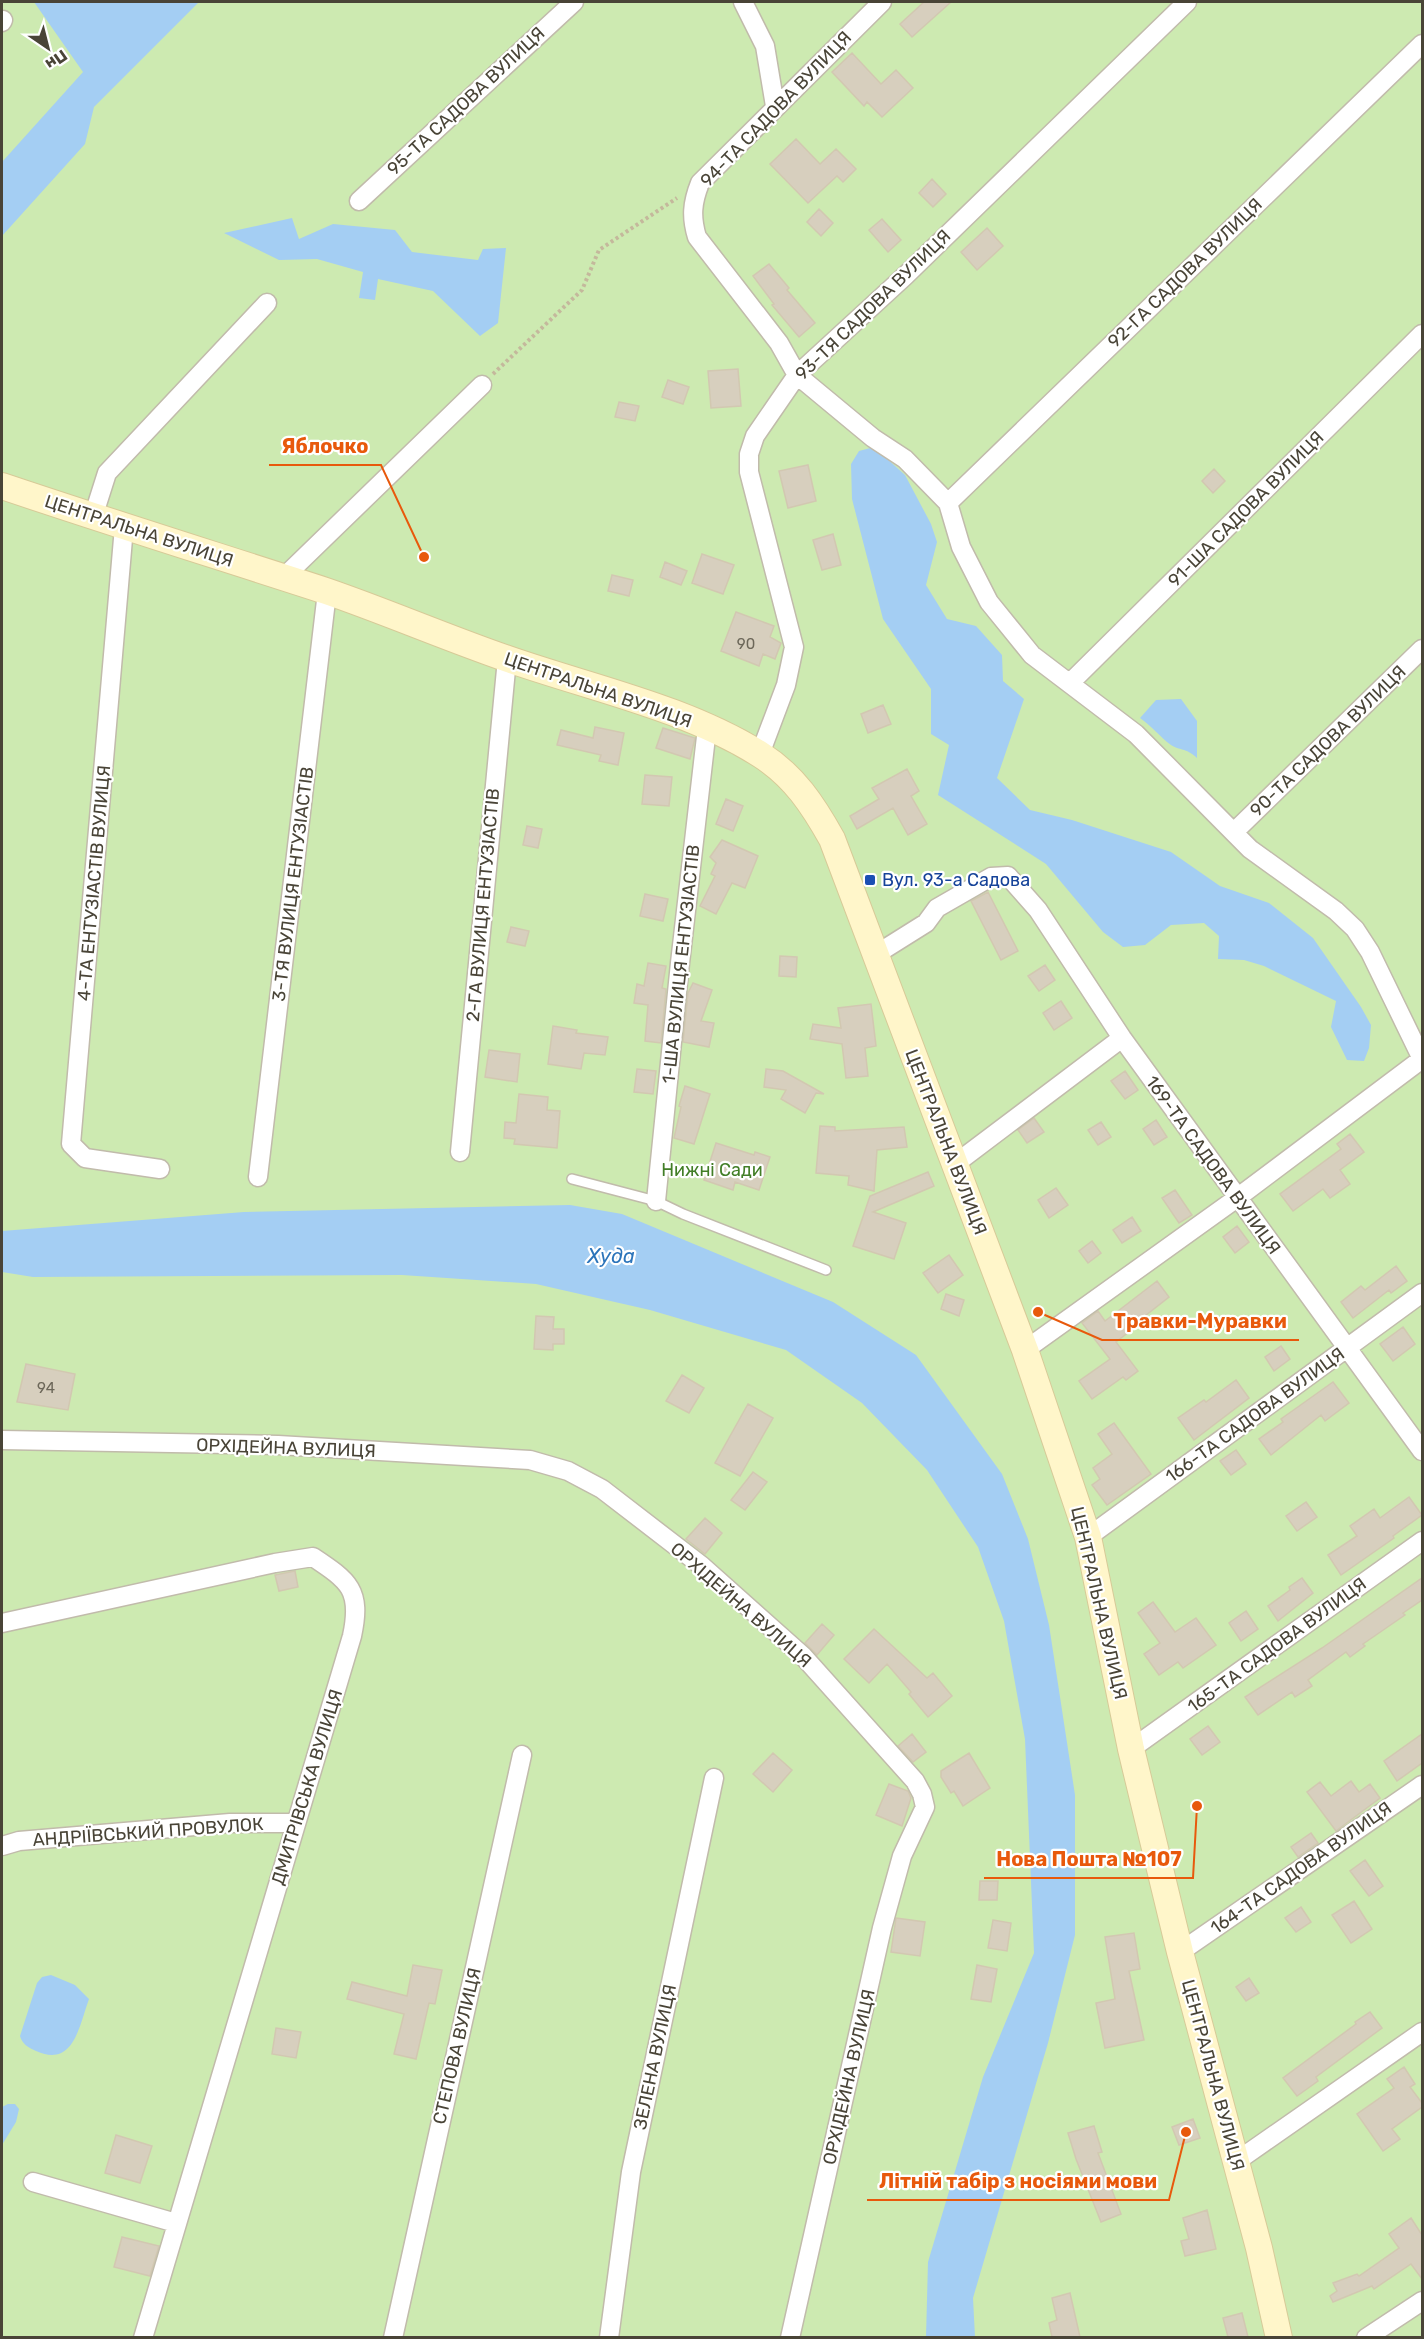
<svg xmlns="http://www.w3.org/2000/svg" width="1424" height="2339" viewBox="0 0 1424 2339" font-family="Rubik,sans-serif">
  <style>
    .green { fill: #cdeab1 }
    .water { fill: #a4cef3 }
    .building { fill: #d7cfbe; stroke: #d2c8b1; stroke-width: 1.5 }
    .lines { fill: none; stroke-linecap: round; stroke-linejoin: round }
    .lane-casing { stroke: #c1bbab; stroke-width: 12 }
    .street-casing { stroke: #c1bbab; stroke-width: 21 }
    .secondary-casing { stroke: #d7ca98; stroke-width: 28 }
    .path { stroke: #c4b89c; stroke-width: 4; stroke-dasharray: 3 3; stroke-linecap: butt }
    .lane { stroke: #fff; stroke-width: 9 }
    .street { stroke: #fff; stroke-width: 18 }
    .secondary { stroke: #fff6ca; stroke-width: 26 }
    .transit-dot { fill: #1a4fb4; stroke: #fff; stroke-width: 2 }
    .labels { text-anchor: middle; dominant-baseline: central; stroke-width: 4.5; stroke-linejoin: round; paint-order: stroke }
    .number-label { font-size: 15px; fill: #6c6759 }
    .street-label { font-size: 18px; fill: #494437; stroke: #fff }
    .transit-label { font-size: 18px; fill: #164399; stroke: #fff; text-anchor: start }
    .park-label { font-size: 18px; fill: #427e27; stroke: #fff }
    .water-label { font-size: 20px; font-style: italic; fill: #2b74ba; stroke: #fff }
    .leader { fill: none; stroke: #e8590c; stroke-width: 2 }
    .callout-dot { fill: #e8590c; stroke: #fff; stroke-width: 2 }
    .callout-label { font-size: 20px; text-anchor: middle; font-weight: bold; fill: #e8590c; stroke: #fff; stroke-width: 4.5; stroke-linejoin: round; paint-order: stroke }
  </style>
  <rect width="100%" height="100%" fill="#f5f2e9"/>
  <path class="green" d="M2,2h1420v2335h-1420z"/>
  <path class="water" d="M34,2h165l-105,105 -9,37 -83,92v-74l81,-90z
    M292,218l7,21 34,-15 62,6 17,22 66,8 5,-11 23,-1 -8,75 -18,13 -47,-45 -55,-12 -3,21 -16,-2 4,-26 -46,-13 -38,1 -55,-27z
    M874,447l31,28 26,49 6,18 -11,43 21,34 29,7 26,29 1,26 21,18 -27,79 33,32 42,10 99,32 49,34 49,17 44,35 48,69 10,18 -2,23 -5,13 -17,-1 -16,-33 5,-26 -72,-35 -20,-6 -26,-1 1,-23 -15,-13 -33,2 -26,20 -22,2 -20,-15 -57,-68 -108,-69 11,-50 -18,-11v-45l-48,-70 -31,-120 -1,-35 8,-13z
    M1181,699l16,22v37c-12,-11 -17,-7 -26,-13 -11,-8 -18,-18 -31,-27l16,-18z
    M570,1205l52,9 211,88 83,53 86,119 26,65 21,86 26,170v140l-27,108 -75,255 2,39h-49l2,-75 55,-185 51,-124 -9,-214 -21,-118 -26,-74 -51,-77 -65,-67 -76,-53 -136,-40 -114,-26 -134,-9 -369,2 -31,-5v-41l242,-19z
    M51,1975l24,10 14,14c-10,27 -15,69 -53,52 -7,-3 -14,-7 -16,-15l17,-53 5,-6z
    M8,2104h7l4,5 -3,13 -14,23v-38z"/>
  <path class="building" d="M924,2h27l-39,35 -12,-13z
    M852,53l29,31 15,-14 17,18 -31,29 -15,-15 -3,4 -32,-34z
    M796,139l24,25 16,-15 20,20 -13,13 -6,-6 -29,27 -38,-39z
    M932,179l14,15 -13,13 -14,-14z
    M819,209l14,14 -12,13 -14,-14z
    M882,219l19,21 -13,12 -19,-22z
    M987,228l16,18 -26,24 -16,-18z
    M769,264l20,24 -2,2 28,33 -16,14 -27,-32 2,-1 -21,-28z
    M738,369l3,37 -30,2 -3,-37z
    M668,380l21,7 -6,17 -21,-7z
    M619,402l20,4 -4,15 -20,-4z
    M808,465l8,36 -28,7 -9,-37z
    M1214,469l11,12 -12,12 -11,-12z
    M833,534l8,31 -19,5 -9,-30z
    M702,554l32,11 -11,29 -31,-11z
    M665,562l22,9 -6,14 -21,-8z
    M612,575l21,5 -4,16 -21,-5z
    M736,612l38,14 -4,11 11,6 -6,16 -12,-5 -4,12 -38,-15z
    M883,705l8,19 -23,9 -7,-19z
    M595,727l29,6 -6,32 -19,-4 2,-6 -44,-10 4,-15 32,8z
    M663,728l32,10 -5,21 -34,-11z
    M907,769l12,22 -8,5 16,28 -19,11 -15,-27 -36,21 -7,-13 29,-17 -7,-11z
    M645,775l27,2 -3,29 -27,-2z
    M726,799l17,7 -10,25 -17,-7z
    M527,826l15,3 -4,19 -15,-3z
    M722,840l36,16 -13,32 -13,-5 -16,31 -16,-8 15,-30 -4,-2 5,-11 -6,-6z
    M988,892l30,59 -17,9 -30,-59z
    M645,894l23,5 -5,22 -23,-5z
    M511,927l18,4 -4,15 -18,-4z
    M780,956l17,1 -1,20 -17,-1z
    M648,963l18,3 -4,22 4,1 -5,54 -16,-2 3,-36 -14,-2 3,-19 7,2z
    M1045,965l10,15 -16,11 -11,-15z
    M693,983l19,7 -11,31 13,2 -5,24 -26,-5 5,-49z
    M1061,1001l11,17 -18,12 -11,-17z
    M871,1004l5,42 -11,2 3,28 -22,2 -4,-34 -32,-5 3,-15 28,4 -3,-20z
    M553,1026l24,4 -1,3 32,4 -3,18 -21,-2 -3,16 -33,-5z
    M489,1050l31,4 -3,28 -32,-5z
    M637,1069l19,2 -3,23 -19,-2z
    M766,1069l17,2 41,23 -8,-1 -11,20 -24,-14 5,-9 -22,-3z
    M1125,1071l13,19 -13,9 -14,-18z
    M685,1086l25,8 -16,50 -20,-6 7,-31 -2,-1z
    M519,1094l29,3 -1,13 13,1 -3,37 -43,-4 1,-5 -11,-1 1,-16 11,1z
    M1034,1118l10,14 -17,11 -9,-13z
    M1156,1120l11,17 -13,8 -11,-16z
    M1101,1122l10,15 -13,8 -10,-15z
    M820,1126l15,1v4l69,-4 3,20 -30,3 -3,41 -26,-6 1,-9 -33,-3z
    M1350,1134l14,18 -24,18 10,14 -20,14 -7,-9 -30,22 -13,-17 61,-45 -4,-5z
    M716,1143l38,12 1,-3 15,5 -11,33 -24,-8 -2,8 -29,-10z
    M928,1172l6,14 -61,26 33,11 -12,36 -41,-13 17,-50z
    M1056,1188l12,17 -19,13 -11,-18z
    M1175,1190l17,25 -13,8 -17,-25z
    M1132,1217l9,14 -19,12 -9,-13z
    M1237,1226l12,16 -14,11 -12,-16z
    M1092,1241l9,12 -13,10 -9,-12z
    M949,1255l14,20 -25,18 -15,-20z
    M1396,1266l11,15 -16,12 -2,-3 -36,28 -12,-16 20,-16 4,4z
    M1157,1281l12,16 -33,26 2,2 -22,17 22,29 -12,9 -3,-3 -31,22 -13,-18 31,-22 -28,-36 16,-12 7,10z
    M946,1294l18,6 -5,16 -18,-7z
    M536,1316l18,1 -1,12h11v15h-11v6l-19,-1z
    M1403,1327l12,17 -22,17 -13,-17z
    M1281,1346l9,13 -16,12 -9,-14z
    M26,1364l49,10 -7,36 -51,-8z
    M682,1375l22,13 -15,25 -23,-12z
    M1236,1380l13,18 -55,42 -16,-22 26,-18 2,2z
    M1333,1382l16,21 -24,18 -4,-6 -50,40 -12,-16 24,-17 -2,-3 14,-10z
    M748,1404l25,14 -33,58 -25,-13z
    M1114,1423l37,51 -44,31 -15,-20 8,-6 -7,-11 19,-14 -14,-20z
    M1236,1450l10,14 -15,11 -11,-14z
    M753,1472l14,10 -22,28 -14,-10z
    M1409,1497l13,18 -29,21 1,2 -53,37 -13,-20 29,-19 -7,-10 24,-17 6,9z
    M1306,1502l11,15 -20,14 -11,-15z
    M705,1518l17,15 -17,21 -19,-15z
    M295,1571l3,16 -19,4 -4,-16z
    M1302,1578l11,15 -35,28 -10,-15 22,-16 -1,-3z
    M1422,1578v22l-19,13 2,2 -42,29 2,2 -15,11 -4,-5 -38,28 4,6 -17,11 -3,-5 -34,23 -13,-18 77,-49z
    M1153,1602l22,30 21,-14 20,27 -33,23 -5,-6 -19,13 -15,-21 16,-11 -22,-30z
    M1246,1611l12,18 -17,12 -12,-18z
    M822,1624l12,11 -17,20 -12,-12z
    M874,1629l53,49 6,-5 19,23 -24,21 -19,-23 2,-2 -24,-28 -18,19 -25,-24z
    M1208,1726l12,16 -18,13 -12,-16z
    M912,1734l14,18 -13,10 -15,-16z
    M1422,1734v29l-25,18 -13,-20z
    M773,1753l19,17 -19,22 -20,-18z
    M969,1753l21,35 -27,18 -9,-15 -3,2 -10,-16v-6z
    M1351,1781l8,11 11,-8 10,14 -44,33 -29,-39 13,-10 11,14z
    M889,1784l19,7 3,7 -9,28 -26,-11z
    M1311,1833l7,10 -20,14 -7,-10z
    M1365,1860l18,26 -14,10 -19,-25z
    M980,1881h18l-1,19h-18z
    M1354,1901l18,28 -21,14 -19,-28z
    M1301,1907l10,15 -15,10 -11,-14z
    M896,1918l29,4 -5,34 -29,-4z
    M993,1920l18,3 -4,28 -19,-3z
    M1134,1933l6,36 -11,2 15,69 -39,8 -9,-45 19,-4 -10,-62z
    M413,1965l29,5 -7,34 -6,-1 -13,56 -22,-5 10,-40 -57,-15 5,-17 55,14z
    M977,1965l20,4 -6,33 -20,-3z
    M1249,1978l10,15 -13,8 -10,-14z
    M1370,2012l12,16 -66,49 2,4 -21,15 -14,-18 73,-54 -1,-2z
    M276,2028l25,4 -5,26 -24,-4z
    M1404,2067l11,17 -5,3 12,16v4l-30,22 8,10 -17,12 -26,-37 37,-26 -7,-9z
    M1193,2119l7,19 -21,7 -7,-18z
    M1094,2126l8,26 -4,1 23,61 -20,8 -25,-63 -8,-26z
    M116,2135l36,11 -12,37 -35,-10z
    M1207,2210l9,39 -31,7 -4,-15 8,-2 -6,-21z
    M1411,2218l11,17v44l-11,-15 -37,25 -2,-3 -39,16 -3,-6 7,-5 -4,-8 24,-9 2,2 40,-28 -10,-14z
    M122,2237l37,9 -9,30 -36,-9z
    M1070,2293l10,44h-28l-3,-14 8,-3 -5,-22z
    M1242,2313l6,24h-20l-5,-19z"/>
  <g class="lines">
    <g class="lane-casing">
      <path id="lane" d="M572,1179l84,22 27,13 143,56"/>
    </g>
    <g class="street-casing">
      <path id="street" d="M743,2l22,44 10,60
        M882,2l-182,181c-8,20 -9,34 -3,54l82,106 18,32 76,63 32,21 43,44 13,44 28,55 43,53 104,79 114,115 86,62 19,18 15,23 52,107 -185,139 -212,152
        M2,22l1,-2
        M359,201l215,-199
        M948,503l474,-459
        M93,517l14,-44 160,-170
        M124,527l-53,617 14,14 75,11
        M283,578l199,-193
        M1070,683l352,-349
        M760,754l26,-69 8,-38 -45,-175v-18l6,-18 42,-61 109,-100 281,-273
        M1234,832l188,-183
        M875,955l51,-32 11,-15 54,-31 17,-1 30,34 84,128 300,413
        M460,1152l47,-493
        M955,1164l167,-126
        M258,1177l69,-585
        M656,1201l24,-238 27,-235
        M2,1440l276,5 252,15 38,11 34,18 100,77 101,90 112,125 7,13 3,13 -23,49 -20,72 -92,410
        M1088,1537l334,-244
        M2,1623l273,-60 38,-6c36,24 49,33 39,79l-209,702
        M1131,1749l291,-208
        M2,1846l17,-5 211,-18h66
        M1180,1952l242,-167
        M1237,2161l185,-129
        M33,2182l143,41
        M393,2338l129,-583
        M609,2338l22,-166 83,-394
        M1366,2338l56,-37"/>
    </g>
    <g class="secondary-casing">
      <path id="secondary" d="M2,486c107,36 216,70 324,105 61,21 121,47 182,68 83,29 179,49 253,96 33,21 52,50 71,84l193,511 63,187 43,212 49,203 79,296 20,90"/>
    </g>
    <path class="path" d="M493,374l89,-84 17,-40 78,-52"/>
    <use href="#lane" class="lane"/>
    <use href="#street" class="street"/>
    <use href="#secondary" class="secondary"/>
  </g>
  <rect class="transit-dot" x="864" y="874" width="12" height="12" rx="3"/>
  <g class="labels">
    <g class="number-label">
      <text x="746" y="644">90</text>
      <text x="46" y="1388">94</text>
    </g>
    <g class="street-label">
      <text transform="translate(466 101) rotate(-43)">95-ТА САДОВА ВУЛИЦЯ</text>
      <text transform="translate(776 109) rotate(-46)">94-ТА САДОВА ВУЛИЦЯ</text>
      <text transform="translate(1185 273) rotate(-44)">92-ГА САДОВА ВУЛИЦЯ</text>
      <text transform="translate(873 305) rotate(-44)">93-ТЯ САДОВА ВУЛИЦЯ</text>
      <text transform="translate(1246 509) rotate(-45)">91-ША САДОВА ВУЛИЦЯ</text>
      <text transform="translate(139 531) rotate(18)">ЦЕНТРАЛЬНА ВУЛИЦЯ</text>
      <text transform="translate(598 690) rotate(19)">ЦЕНТРАЛЬНА ВУЛИЦЯ</text>
      <text transform="translate(1328 741) rotate(-44)">90-ТА САДОВА ВУЛИЦЯ</text>
      <text transform="translate(94 883) rotate(-85)">4-ТА ЕНТУЗІАСТІВ ВУЛИЦЯ</text>
      <text transform="translate(293 884) rotate(-83)">3-ТЯ ВУЛИЦЯ ЕНТУЗІАСТІВ</text>
      <text transform="translate(483 905) rotate(-85)">2-ГА ВУЛИЦЯ ЕНТУЗІАСТІВ</text>
      <text transform="translate(681 964) rotate(-84)">1-ША ВУЛИЦЯ ЕНТУЗІАСТІВ</text>
      <text transform="translate(946 1142) rotate(69)">ЦЕНТРАЛЬНА ВУЛИЦЯ</text>
      <text transform="translate(1213 1165) rotate(54)">169-ТА САДОВА ВУЛИЦЯ</text>
      <text transform="translate(1255 1415) rotate(-36)">166-ТА САДОВА ВУЛИЦЯ</text>
      <text transform="translate(286 1448) rotate(2)">ОРХІДЕЙНА ВУЛИЦЯ</text>
      <text transform="translate(1099 1603) rotate(77)">ЦЕНТРАЛЬНА ВУЛИЦЯ</text>
      <text transform="translate(741 1605) rotate(41)">ОРХІДЕЙНА ВУЛИЦЯ</text>
      <text transform="translate(1277 1645) rotate(-36)">165-ТА САДОВА ВУЛИЦЯ</text>
      <text transform="translate(307 1787) rotate(-73)">ДМИТРІВСЬКА ВУЛИЦЯ</text>
      <text transform="translate(148 1832) rotate(-4)">АНДРІЇВСЬКИЙ ПРОВУЛОК</text>
      <text transform="translate(1301 1868) rotate(-35)">164-ТА САДОВА ВУЛИЦЯ</text>
      <text transform="translate(457 2046) rotate(-77)">СТЕПОВА ВУЛИЦЯ</text>
      <text transform="translate(655 2057) rotate(-78)">ЗЕЛЕНА ВУЛИЦЯ</text>
      <text transform="translate(1213 2075) rotate(75)">ЦЕНТРАЛЬНА ВУЛИЦЯ</text>
      <text transform="translate(849 2077) rotate(-77)">ОРХІДЕЙНА ВУЛИЦЯ</text>
    </g>
    <g class="transit-label">
      <text x="882" y="880">Вул. 93-а Садова</text>
    </g>
    <g class="park-label">
      <text x="712" y="1170">Нижні Сади</text>
    </g>
    <g class="water-label">
      <text x="611" y="1256">Худа</text>
    </g>
  </g>
  <path class="leader" d="M424 557L381 465H269M1038 1312L1102 1340H1299M1197 1806L1193 1878H984M1186 2132L1169 2200H867"/>
  <g class="callout-dot">
    <circle cx="424" cy="557" r="6"/>
    <circle cx="1038" cy="1312" r="6"/>
    <circle cx="1197" cy="1806" r="6"/>
    <circle cx="1186" cy="2132" r="6"/>
  </g>
  <g class="callout-label">
    <text x="325" y="453">Яблочко</text>
    <text x="1200" y="1328">Травки-Муравки</text>
    <text x="1089" y="1866">Нова Пошта №107</text>
    <text x="1018" y="2188">Літній табір з носіями мови</text>
  </g>
  <rect width="1424" height="2339" fill="none" stroke="#494437" stroke-width="6"/>
  <g transform="translate(48 48) rotate(145)" stroke="#ffffff" stroke-width="4.5" paint-order="stroke">
  <path d="M0-4.5L10 22L0 15L-10 22Z" fill="#494437"/>
  <text y="-9" font-size="16" font-weight="bold" text-anchor="middle" fill="#494437">Пн</text>
  </g>
</svg>
